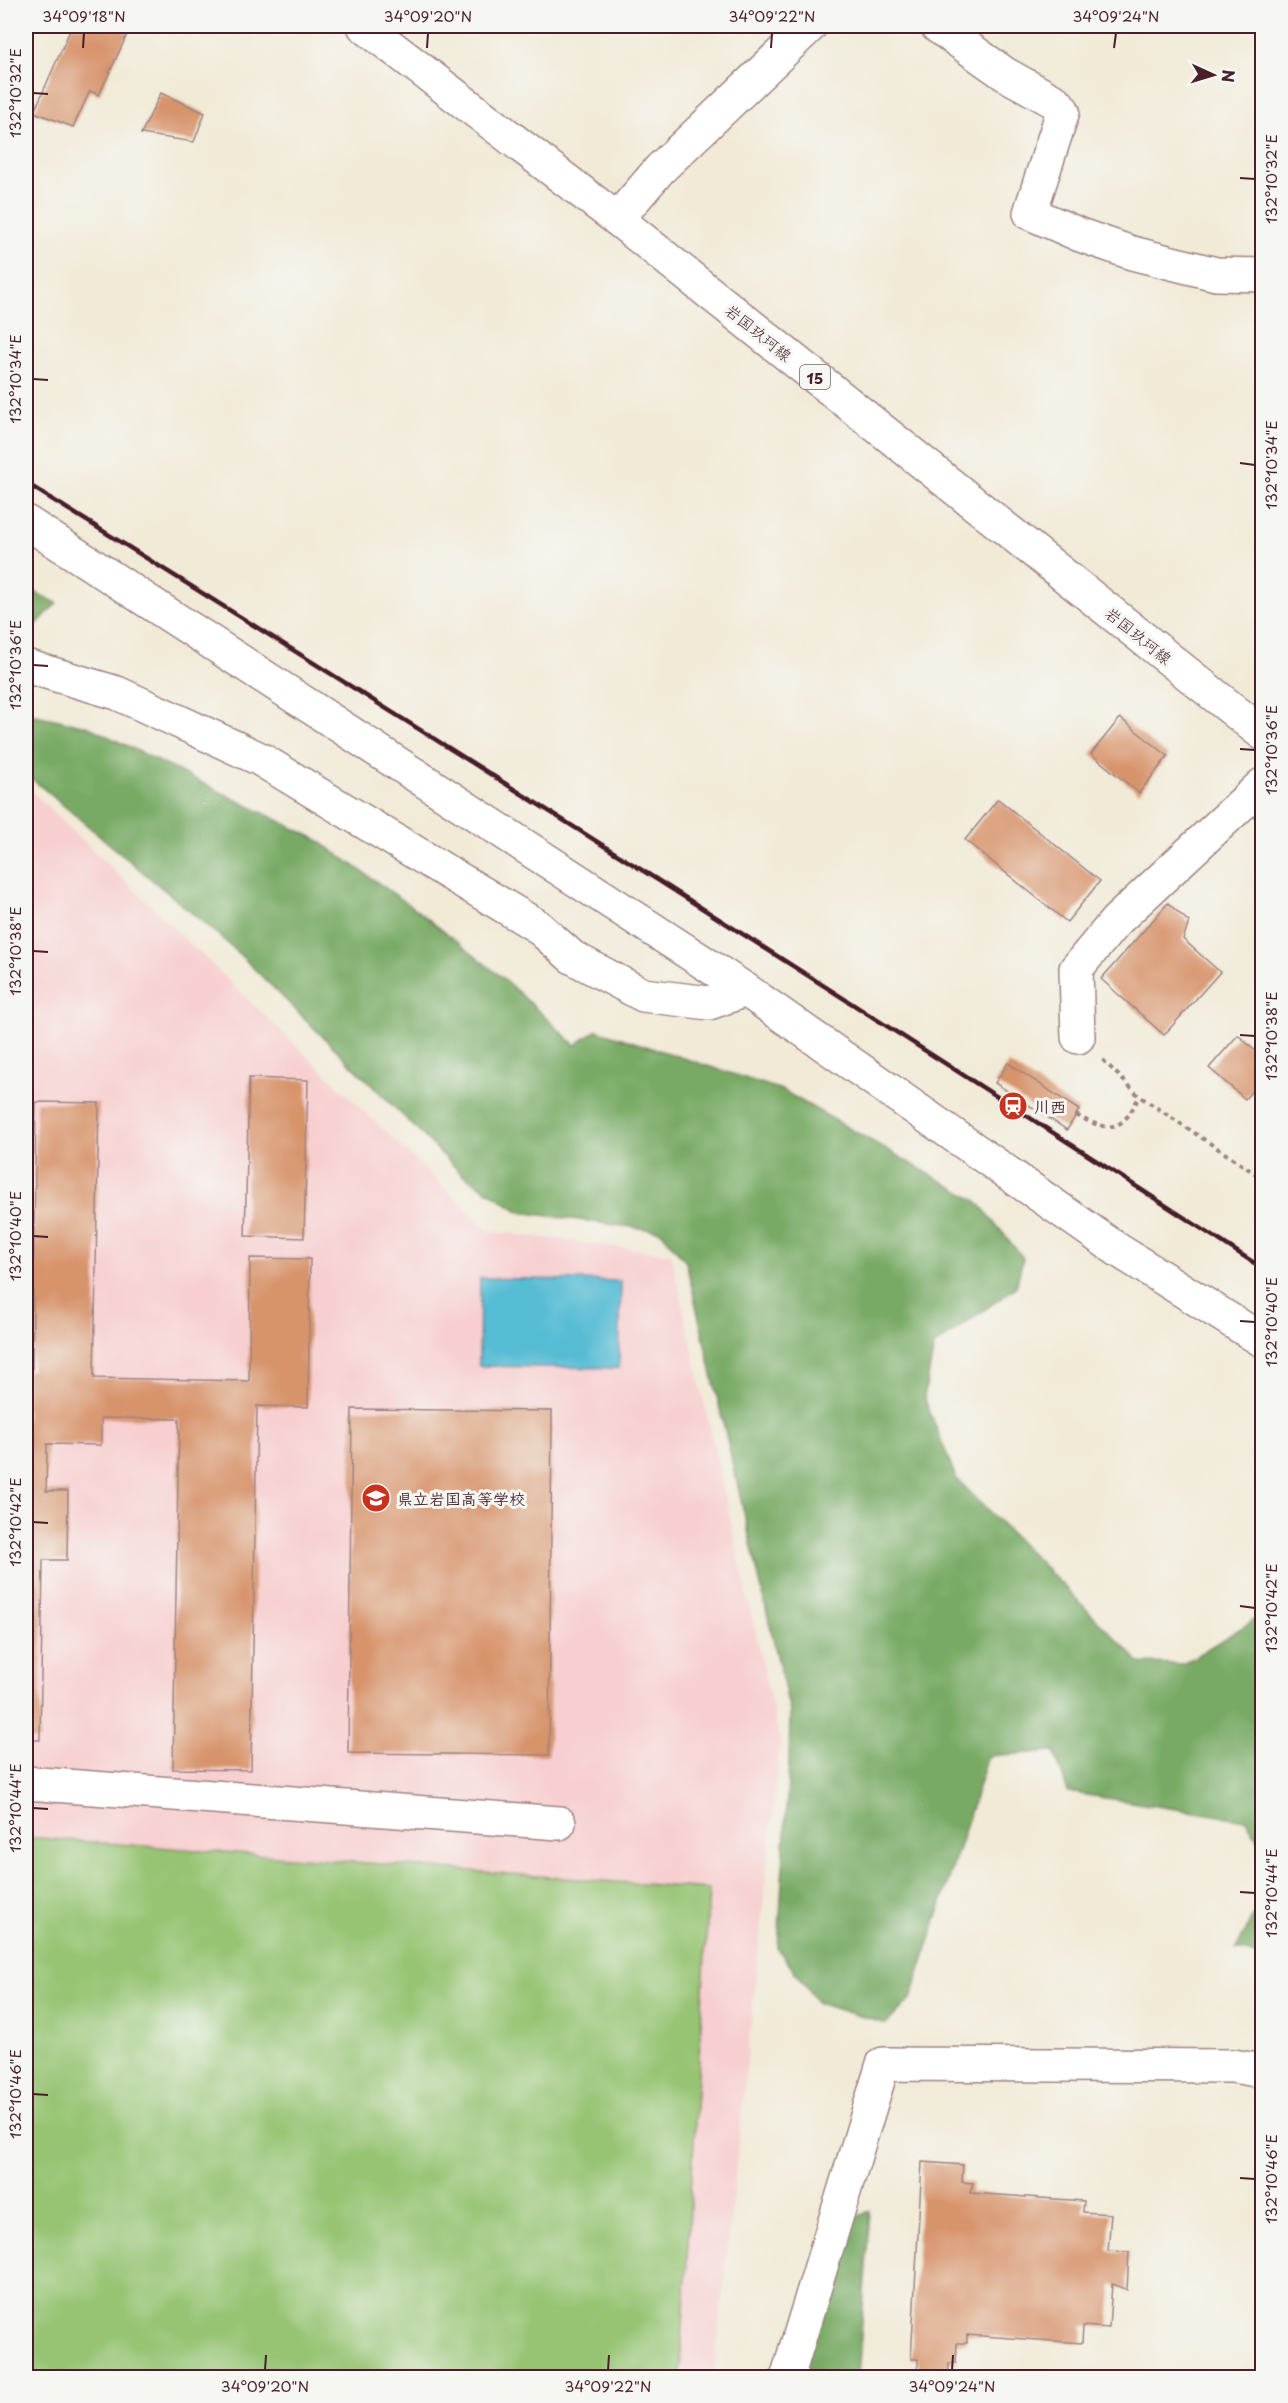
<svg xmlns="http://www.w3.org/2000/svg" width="1288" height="2403" viewBox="0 0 1288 2403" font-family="'Playpen Sans','Klee One',sans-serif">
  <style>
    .built { fill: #f7cfd0 }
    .green { fill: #96c473; stroke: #70724f; stroke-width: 1.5 }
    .forest { fill: #78aa65; stroke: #616448; stroke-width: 1.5 }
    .water { fill: #56bcd4; stroke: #506e80; stroke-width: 1.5 }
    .building { fill: #d7936b }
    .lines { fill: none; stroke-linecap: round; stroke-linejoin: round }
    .minor-casing { stroke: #9e8481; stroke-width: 36 }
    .major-casing { stroke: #9e8481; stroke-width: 36 }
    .path { stroke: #9e8481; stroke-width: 4; stroke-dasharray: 4.5 4.5; stroke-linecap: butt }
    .minor { stroke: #fff; stroke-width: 33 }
    .major { stroke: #fff; stroke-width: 33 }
    .rail { stroke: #4a1f2b; stroke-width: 4.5 }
    .ticks { fill: none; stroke: #4a1f2b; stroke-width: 2 }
    .labels { text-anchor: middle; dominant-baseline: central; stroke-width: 6; stroke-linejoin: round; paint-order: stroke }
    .shield { fill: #f6f6f2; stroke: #7e6067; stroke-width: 1.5 }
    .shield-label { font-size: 15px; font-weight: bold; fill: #4a1f2b }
    .street-label { font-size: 16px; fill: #4a1f2b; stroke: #f6f6f2 }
    .poi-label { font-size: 16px; font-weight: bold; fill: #4a1f2b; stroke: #f6f6f2; text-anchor: start }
    .neatline { fill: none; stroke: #4a1f2b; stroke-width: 2 }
    .ticks-label { font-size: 15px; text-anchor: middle; fill: #4a1f2b }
  </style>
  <rect width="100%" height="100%" fill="#f6f6f2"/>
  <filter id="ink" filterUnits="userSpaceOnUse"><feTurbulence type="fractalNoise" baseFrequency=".0167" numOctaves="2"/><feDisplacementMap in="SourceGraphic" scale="12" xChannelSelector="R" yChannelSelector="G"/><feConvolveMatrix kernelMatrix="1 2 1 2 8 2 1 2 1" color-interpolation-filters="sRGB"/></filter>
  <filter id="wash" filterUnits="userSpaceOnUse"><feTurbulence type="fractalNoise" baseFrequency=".008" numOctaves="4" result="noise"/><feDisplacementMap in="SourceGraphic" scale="24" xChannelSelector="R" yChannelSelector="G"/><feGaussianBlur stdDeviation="1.35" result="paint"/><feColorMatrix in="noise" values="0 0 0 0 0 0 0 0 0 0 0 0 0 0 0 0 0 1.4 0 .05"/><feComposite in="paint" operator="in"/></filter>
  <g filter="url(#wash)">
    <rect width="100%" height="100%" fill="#f1ead7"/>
    <path class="built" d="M26,786l463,445 182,23 109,488 -66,635h-688z"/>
    <path class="green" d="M26,1837l683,52 -29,488h-654z"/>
    <path class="forest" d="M26,588l31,15 -21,22h-10z
      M26,713l61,13 229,113 102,72 86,68 71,66 22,-15 185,60 195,111 46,57 -7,29 -82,59 -10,51 32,81 184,185 43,1 79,-49v233l-16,-28 -178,-28 -14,-41 -66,5 -77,243 -25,25 -68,-21 -40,-54 11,-187 1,-50 -104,-450 -25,-31 -141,-19 -58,-38 -231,-228 -205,-172z
      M1262,1867v90l-26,-8 19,-37z
      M870,2211l-12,166 -57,1 47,-157z"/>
    <path class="water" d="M480,1278l141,3 -2,87 -140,-2z"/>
    <g id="blocks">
      <path class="building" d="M72,26h59l-32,69 -9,-4 -17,36 -39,-15z
        M161,93l44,20 -11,29 -53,-8z
        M1120,718l48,38 -29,37 -48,-39z
        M998,799l102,82 -33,41 -102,-82z
        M1168,903l21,19 -6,17 37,33 -56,63 -63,-56z
        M1238,1035l24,22v22l-17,20 -36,-31z
        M1008,1063l71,47 -12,20 -72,-47z
        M249,1078l59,2 -4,158 -59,-2z
        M36,1102l63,1 -5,275 155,3 1,-123 60,1 -2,148 -51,-1 -6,364 -78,-1 6,-350 -78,-1v27l-54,-1 -1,47h22l-1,69h-24l-3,180h-14v-370l6,1z
        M352,1409l200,2 -3,344 -201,-2z
        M922,2162l41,3 -1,17 11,1 -3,10 114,8 -1,11 28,2 -3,37 21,1 -2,38 -15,-6 -3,44 -26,-2 -1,17 -115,-8v8h-10l-1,20h-7l-1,15h-30v-19h-7z"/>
    </g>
  </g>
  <g filter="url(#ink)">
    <use href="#blocks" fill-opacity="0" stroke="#9e8481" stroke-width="1.5"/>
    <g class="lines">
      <g class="minor-casing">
        <path id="minor" d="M937,26l68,48 52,29 6,8 -33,102 50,22 52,18 84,21 46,1
          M617,219l43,-50 150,-143
          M26,522l720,468 372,260 144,90
          M26,666l91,27 143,66 277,167 35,31 71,38 66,8 37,-13
          M1078,1037l-2,-68 40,-48 146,-136
          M26,1783l533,40
          M787,2378l96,-314 350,2 29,5"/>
      </g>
      <g class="major-casing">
        <path id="major" d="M364,26l253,193 645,514"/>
      </g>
      <path class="path" d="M1103,1060l36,36 123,82
        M1076,1115c34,18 47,17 63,-19"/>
      <use href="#minor" class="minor"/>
      <use href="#major" class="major"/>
      <path class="rail" d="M26,483c414,258 827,519 1236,785"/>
    </g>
  </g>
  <path class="ticks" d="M83,48l1,-15M427,48l1,-15M771,48l1,-15M1114,48l2,-15M33,93l15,1M1240,178l15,1M33,379l15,1M1240,463l15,2M33,665l15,1M1240,749l15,1M33,951l15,1M1240,1035l15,1M33,1236l15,1M1240,1321l15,1M33,1522l15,1M1240,1606l15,2M33,1808l15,1M1240,1892l15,1M33,2094l15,1M1240,2178l15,1M265,2370l1,-15M608,2370l1,-15M952,2370l1,-15"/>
  <defs>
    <g id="station-disc" transform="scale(1.5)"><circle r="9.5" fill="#c8321e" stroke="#f6f6f2"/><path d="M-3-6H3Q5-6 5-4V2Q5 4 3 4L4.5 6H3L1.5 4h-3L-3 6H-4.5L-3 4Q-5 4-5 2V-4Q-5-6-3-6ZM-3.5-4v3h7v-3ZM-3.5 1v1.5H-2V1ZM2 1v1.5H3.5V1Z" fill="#fff"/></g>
    <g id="school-disc" transform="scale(1.5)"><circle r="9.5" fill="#c8321e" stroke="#f6f6f2"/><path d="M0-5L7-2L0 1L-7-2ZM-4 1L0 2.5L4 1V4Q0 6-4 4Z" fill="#fff"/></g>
  </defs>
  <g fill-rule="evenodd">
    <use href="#station-disc" x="1013" y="1106"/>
    <use href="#school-disc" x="376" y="1498"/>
  </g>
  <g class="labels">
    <rect class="shield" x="800" y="365" width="30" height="24" rx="4.5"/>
    <g class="shield-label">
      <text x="815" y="377">15</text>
    </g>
    <g class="street-label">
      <text transform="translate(759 332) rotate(39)">岩国玖珂線</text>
      <text transform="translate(1139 635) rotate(39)">岩国玖珂線</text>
    </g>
    <g class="poi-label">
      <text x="1034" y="1106">川西</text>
      <text x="397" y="1498">県立岩国高等学校</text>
    </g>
  </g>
  <rect width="1288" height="2403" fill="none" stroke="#f6f6f2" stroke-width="66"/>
  <g transform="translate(1213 75) rotate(94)" stroke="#f6f6f2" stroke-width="4.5" paint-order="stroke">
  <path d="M0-4.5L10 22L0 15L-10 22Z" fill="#4a1f2b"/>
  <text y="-9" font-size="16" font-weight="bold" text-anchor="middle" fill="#4a1f2b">N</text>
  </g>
  <rect x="33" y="33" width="1222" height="2337" class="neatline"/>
  <g class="ticks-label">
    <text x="84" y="22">34°09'18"N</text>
    <text x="428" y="22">34°09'20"N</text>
    <text x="772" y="22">34°09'22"N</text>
    <text x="1116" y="22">34°09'24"N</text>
    <text transform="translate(16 93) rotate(-90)" y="5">132°10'32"E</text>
    <text transform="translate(1272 179) rotate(-90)" y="5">132°10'32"E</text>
    <text transform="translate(16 379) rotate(-90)" y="5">132°10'34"E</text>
    <text transform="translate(1272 465) rotate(-90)" y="5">132°10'34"E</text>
    <text transform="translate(16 665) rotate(-90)" y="5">132°10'36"E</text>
    <text transform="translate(1272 750) rotate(-90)" y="5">132°10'36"E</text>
    <text transform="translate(16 951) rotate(-90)" y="5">132°10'38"E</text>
    <text transform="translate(1272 1036) rotate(-90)" y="5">132°10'38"E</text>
    <text transform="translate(16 1236) rotate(-90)" y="5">132°10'40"E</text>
    <text transform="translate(1272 1322) rotate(-90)" y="5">132°10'40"E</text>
    <text transform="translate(16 1522) rotate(-90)" y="5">132°10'42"E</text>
    <text transform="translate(1272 1608) rotate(-90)" y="5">132°10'42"E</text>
    <text transform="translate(16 1808) rotate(-90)" y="5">132°10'44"E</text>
    <text transform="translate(1272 1893) rotate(-90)" y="5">132°10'44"E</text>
    <text transform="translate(16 2094) rotate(-90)" y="5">132°10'46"E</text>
    <text transform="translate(1272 2179) rotate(-90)" y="5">132°10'46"E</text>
    <text x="265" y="2392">34°09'20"N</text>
    <text x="608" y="2392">34°09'22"N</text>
    <text x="952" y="2392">34°09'24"N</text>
  </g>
</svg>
